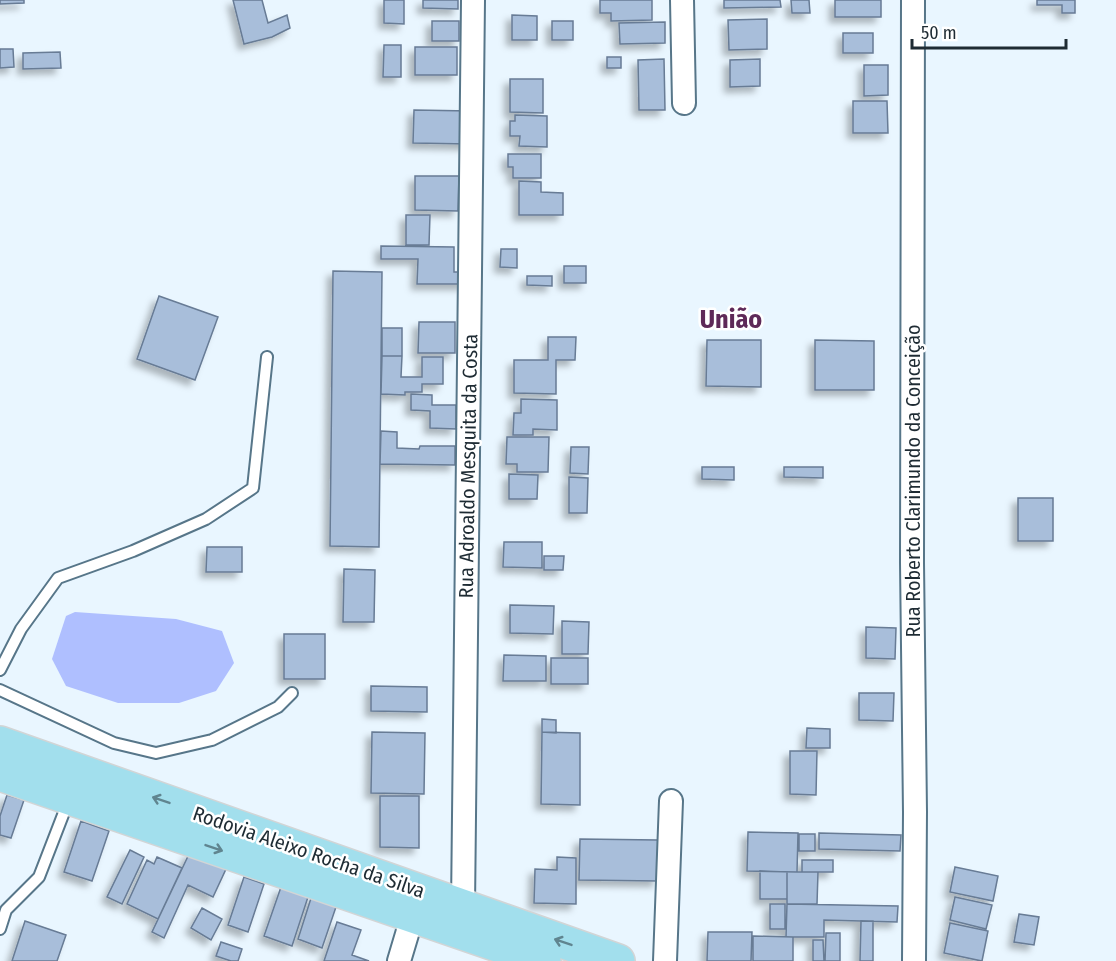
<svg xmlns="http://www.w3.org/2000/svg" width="1116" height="961" viewBox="0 0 1116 961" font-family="'Fira Sans Condensed',sans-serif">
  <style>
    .water { fill: #afbfff }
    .building { fill: #a8beda; stroke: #677b95; stroke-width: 1.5; filter: url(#shadow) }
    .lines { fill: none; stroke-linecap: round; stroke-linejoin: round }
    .service-casing { stroke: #577689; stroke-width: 14 }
    .minor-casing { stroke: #577689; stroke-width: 26 }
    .primary-casing { stroke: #d2d5d6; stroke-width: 36 }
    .service { stroke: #fff; stroke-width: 10 }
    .minor { stroke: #fff; stroke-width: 22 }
    .primary { stroke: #a2dfed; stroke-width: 33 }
    .oneway { stroke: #608590 }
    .labels { text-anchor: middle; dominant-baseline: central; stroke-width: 5; stroke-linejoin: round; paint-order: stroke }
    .street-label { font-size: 20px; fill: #1e2b33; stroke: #fff }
    .district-label { font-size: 26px; font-weight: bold; fill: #5e2958; stroke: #fff }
  </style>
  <defs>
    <filter id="shadow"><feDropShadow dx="-5.5" dy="5.5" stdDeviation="3" flood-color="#0004"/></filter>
  </defs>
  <rect width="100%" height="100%" fill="#e9f6ff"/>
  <path class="water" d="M75,612l101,7 46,12 12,32 -18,28 -37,12h-61l-52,-17 -14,-27 14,-43z"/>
  <path class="building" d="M0,0h24v3l-24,1z
    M233,0h29l6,23 19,-8 3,13 -18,9 -28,7z
    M384,0h20v24l-20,-1z
    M423,0h35v9l-35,-1z
    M600,0h52v20l-41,1v-8h-11z
    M724,0h56l1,7 -57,1z
    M791,0h18l1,13h-18z
    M835,0h46v17h-46z
    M1037,0h38v13h-13v-8h-25z
    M512,15l25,1v24h-25z
    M767,19v30l-38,1 -1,-30z
    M432,21h27v20h-27z
    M552,21h21v19h-21z
    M665,22v21l-45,1 -1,-21z
    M843,33h30v20h-30z
    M384,45h17v32h-18z
    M415,47h42v28h-42z
    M0,49h13l1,18 -14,1z
    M60,52l1,16 -38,1v-16z
    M607,57h14v11h-14z
    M664,59l1,51h-26l-1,-50z
    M760,59v27l-30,1v-27z
    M864,65h24v30l-24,1z
    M510,79h33v34l-33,-1z
    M853,101h34l1,32h-35z
    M414,110l56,1 -1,33 -56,-1z
    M515,115l32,1v31l-28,-1 1,-10h-10v-15h5z
    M508,154h33v24h-28v-11h-5z
    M415,176h44l-1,35 -43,-1z
    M519,181l22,1v10l22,1v22h-44z
    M406,215h24l-1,30h-23z
    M381,246l73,1v25h12v12h-49l1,-25h-37z
    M501,249h16v19l-17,-1z
    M564,266h22v17h-22z
    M333,271l49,1 -3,275 -49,-1z
    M527,276h25v10l-25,-1z
    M159,296l59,21 -23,63 -58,-21z
    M419,322h36v31h-37z
    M382,328h20v28h-20z
    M548,337h28l-1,23h-19v34l-42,-1v-33h34z
    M707,340h54v47l-55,-1z
    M815,340l59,1v49h-59z
    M382,356h20l-1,21h21v-20h21v27h-21v8h-17v3l-24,-1z
    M411,394l21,1v10h24v24l-26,-1v-17l-19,-1z
    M521,399l36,1v30l-24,-1v6h-20l1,-22h7z
    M381,431l16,1v16l22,1 1,-3h35v19l-75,-1z
    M507,437h42l-1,35h-31v-8h-11z
    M571,447h18l-1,27 -18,-1z
    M702,467h32v13l-32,-1z
    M784,467h39v11l-39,-1z
    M509,474l29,1 -1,24h-28z
    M569,477l19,1 -1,35h-18z
    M1018,498h35v43h-35z
    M504,542h38v26l-39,-1z
    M207,547h35v25h-36z
    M544,556h20l-1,14h-19z
    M344,569l31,1 -1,52h-31z
    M510,605l44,1 -1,28 -43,-1z
    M562,621l27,1 -1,32h-26z
    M866,627l30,1 -1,31 -29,-1z
    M284,634h41v45h-41z
    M504,655l42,1v25h-43z
    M551,658h37v26h-37z
    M371,686l56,1v25l-56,-1z
    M859,693h35l-1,28 -34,-1z
    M542,719l14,1v13l-14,-1z
    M807,728l23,1v19h-24z
    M372,732l53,1 -1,61 -53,-1z
    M542,732l38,1v72l-39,-1z
    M790,751h27l-1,44 -26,-1z
    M7,795l17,5 -13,38 -11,-3v-19z
    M380,796h39v52l-39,-1z
    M81,821l28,10 -17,50 -28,-9z
    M748,832l50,1 -1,39 -50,-1z
    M819,833l82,2 -1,16 -81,-2z
    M799,834h16v17h-16z
    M580,839l78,1v41l-79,-1z
    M130,850l14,7 -22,47 -15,-7z
    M190,852l36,17 -13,28 -25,-12 -24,53 -12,-6z
    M157,857l25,11 -24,51 -31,-15 20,-44 7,4z
    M557,857l19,1v46l-42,-1 1,-34 22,1z
    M802,860h31v12h-31z
    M955,867l43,9 -5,25 -43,-9z
    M760,871l27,1v27h-27z
    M787,872h31l-1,32h-30z
    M244,877l20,7 -16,48 -20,-7z
    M281,887l27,10 -16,49 -28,-10z
    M312,895l25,9 -15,44 -24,-9z
    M955,897l37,8 -6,24 -36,-9z
    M770,904h15v25h-15z
    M787,904l111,2 -1,16 -73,-2v17h-38z
    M202,908l20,11 -11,21 -20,-12z
    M1019,914l20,3 -5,28 -20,-3z
    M25,921l41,14 -9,26h-45z
    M861,921h12v40h-13z
    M337,922l24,8 -9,25 17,6h-45z
    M950,923l38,8 -6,30 -38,-8z
    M708,932h44l-1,29h-44z
    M826,933h14v28h-15z
    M753,936l40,1v24h-40z
    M813,940h10l1,21h-11z
    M221,942l21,7 -4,12h-7l-15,-5z"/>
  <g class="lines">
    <g class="service-casing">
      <path id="service" d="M0,670l21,-41 37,-51 75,-27 73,-32 47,-31 14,-131
        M0,690l114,53 42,10 56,-13 66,-33 14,-14
        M0,929l6,-19 33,-33 29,-75"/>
    </g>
    <g class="minor-casing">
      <path id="minor" d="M682,0l2,103
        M913,0l-1,563 3,249 -1,149
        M460,919l3,-12 10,-907
        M399,961l17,-57
        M665,961l6,-160"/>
    </g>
    <g class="primary-casing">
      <path id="primary" d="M0,743l618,218
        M0,774l544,187"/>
    </g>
    <use href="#service" class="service"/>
    <use href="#minor" class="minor"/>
    <use href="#primary" class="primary"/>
  </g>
  <defs><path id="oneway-shaft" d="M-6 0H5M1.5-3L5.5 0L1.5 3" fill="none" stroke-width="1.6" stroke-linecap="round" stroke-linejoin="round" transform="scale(1.5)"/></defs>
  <g class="oneway">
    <use href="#oneway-shaft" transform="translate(161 800) rotate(-161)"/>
    <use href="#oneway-shaft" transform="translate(214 848) rotate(19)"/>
    <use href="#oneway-shaft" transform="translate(563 942) rotate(-161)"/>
  </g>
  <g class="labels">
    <g class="street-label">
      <text transform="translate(468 466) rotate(-89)">Rua Adroaldo Mesquita da Costa</text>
      <text transform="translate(913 481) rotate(-90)">Rua Roberto Clarimundo da Conceição</text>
      <text transform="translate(309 852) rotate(19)">Rodovia Aleixo Rocha da Silva</text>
    </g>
    <g class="district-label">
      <text x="731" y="319">União</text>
    </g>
  </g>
  <path d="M912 39v9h154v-9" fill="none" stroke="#1e2b33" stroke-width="3"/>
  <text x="921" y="39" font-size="18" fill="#1e2b33" stroke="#ffffff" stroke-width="4.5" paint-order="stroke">50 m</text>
</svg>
